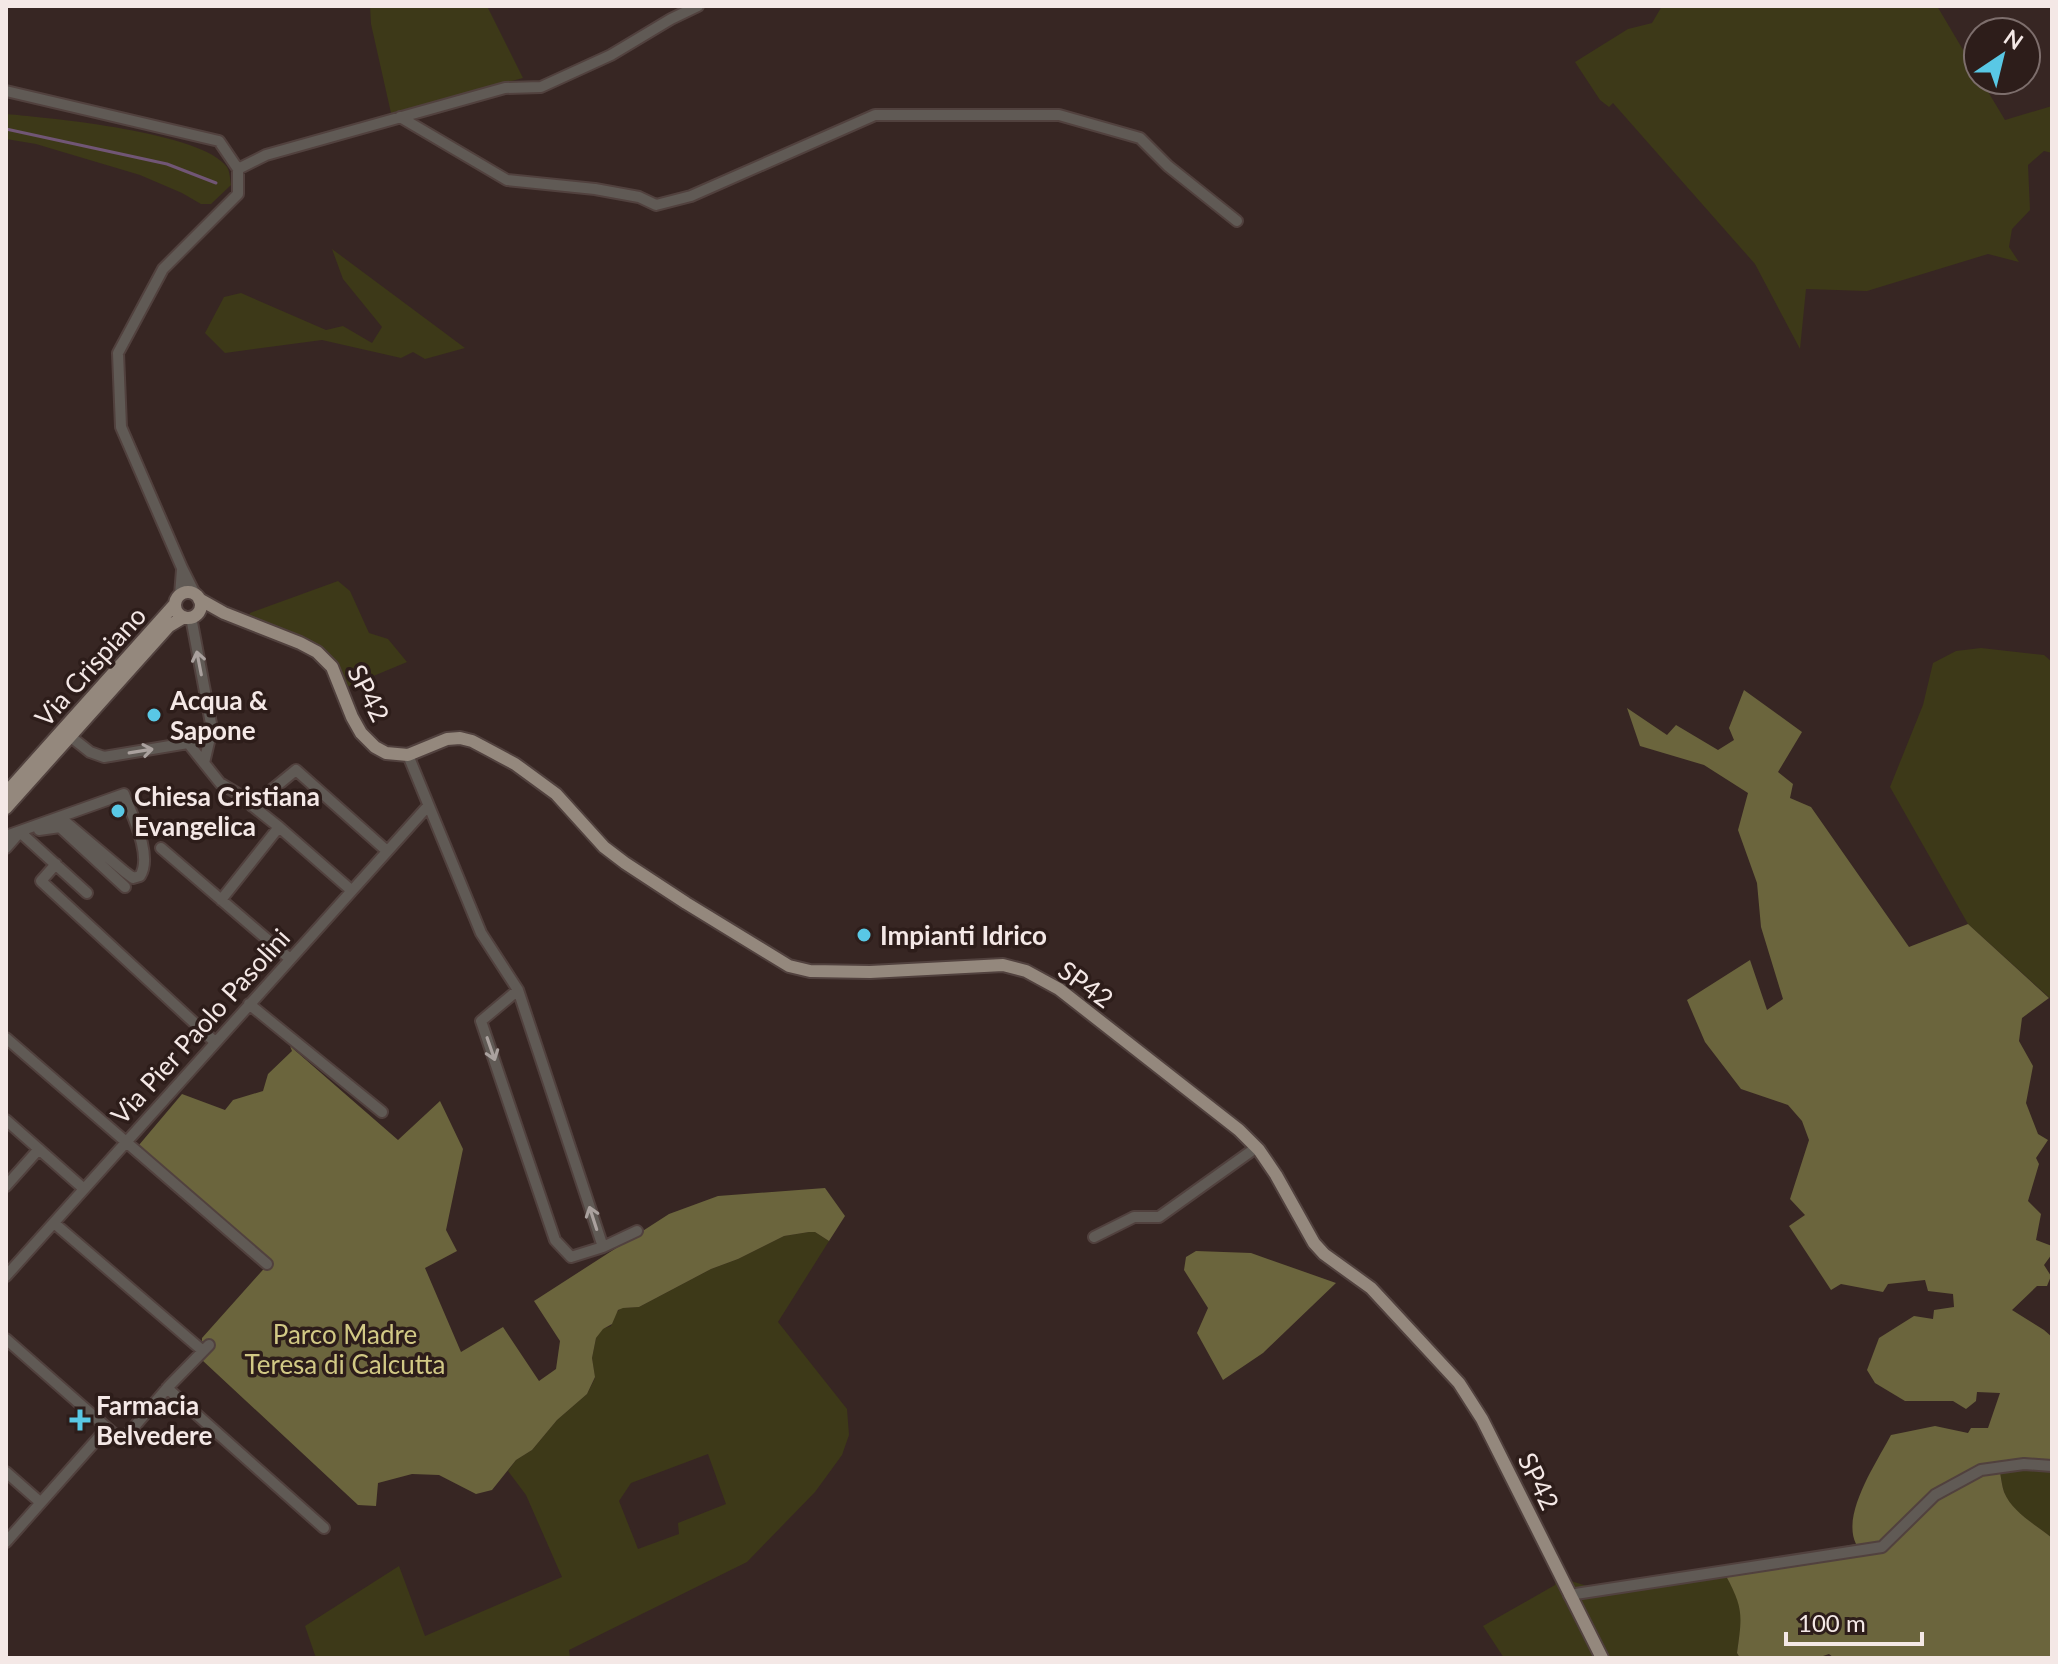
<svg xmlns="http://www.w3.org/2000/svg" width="2058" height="1664" viewBox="0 0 2058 1664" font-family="Lato,sans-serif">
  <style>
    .green { fill: #3d3918; fill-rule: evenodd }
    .forest { fill: #6b653d }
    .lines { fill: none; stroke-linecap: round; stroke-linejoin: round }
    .stream { stroke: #715675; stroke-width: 3 }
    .minor-casing { stroke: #51413e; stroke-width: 14 }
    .major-casing { stroke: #51413e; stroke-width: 16 }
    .minor { stroke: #605a55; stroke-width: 10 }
    .major { stroke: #94887d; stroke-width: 12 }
    .oneway { stroke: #aaa19e }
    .poi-dot { fill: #59c8e5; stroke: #2d1d1a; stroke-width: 3 }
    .labels { text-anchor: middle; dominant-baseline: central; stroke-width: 7; stroke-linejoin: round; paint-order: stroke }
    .street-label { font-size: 26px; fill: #f4e8e6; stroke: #2d1d1a }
    .poi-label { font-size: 26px; font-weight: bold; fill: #f4e8e6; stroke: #2d1d1a; text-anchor: start }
    .park-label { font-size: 26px; fill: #d2c985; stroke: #2d1d1a }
  </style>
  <rect width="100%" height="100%" fill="#372623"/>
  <path class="green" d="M370,6h117l36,72 -132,35 -20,-89z
    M1662,6h275l41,69v5h3l24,40 47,-14v47l-8,-2 -16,14 2,45 -18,19 -3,18 10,15 -31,-8 -121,37 -61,-2 -6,60 -45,-85 -142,-161 -4,4 -9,-7 -25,-38 53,-33 24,-6z
    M6,114c45,4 196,18 221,53 3,5 3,12 4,18l-20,19h-10l-19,-11 -42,-18 -104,-31 -30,-5z
    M332,249l133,99 -40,11 -12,-7 -12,6 -79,-18 -97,13 -20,-20 19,-36 17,-4 85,37 17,-4 29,17 10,-16 -39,-48z
    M338,581l12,10 19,42 19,6 19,23 -60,25 -22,-36 -76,-34 1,-4z
    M1981,648l63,7 8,7v338l-84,-76 -78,-137 33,-82 10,-42 23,-12z
    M809,1232h6l14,9 -51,81 69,87 2,26 -7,20 -27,37 -68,70 -178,88 1,8h-254l-11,-32 94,-60 26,70 137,-59 -36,-82 -18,-24 8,-11 16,-10 25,-30 30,-26 8,-16 -3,-20 4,-20 6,-9 9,-3 5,-13 5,-5 18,-1 72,-38 27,-10 46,-23zM708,1454l18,50 -48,19 1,11 -41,15 -19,-48 12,-18z
    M2052,1466v72c-16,-13 -41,-26 -48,-46 -2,-6 -3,-14 -4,-20z
    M1735,1568l-9,8 11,20 5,23 -5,34 3,5h-131l-38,-77 16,5z
    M1557,1577l42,81h-95l-21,-32 72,-41z"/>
  <path class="forest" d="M1744,690l58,42 -24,40 15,12 -3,14 21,9 98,140 59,-23 81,74 -27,20 -3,23 14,25 -7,37 12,31 10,6 -12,18 3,6 -11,37 13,13 -5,26 16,6v8l-8,11 7,11 -4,10h-10l-25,24 32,20 8,7v129l-9,-1 -43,7c1,6 2,14 4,20 8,20 32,33 48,46v120h-218l-5,-4 -12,4h-77l-3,-5c5,-36 7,-44 -11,-77l9,-8 121,-24c-15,-30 21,-82 35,-109l44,-9 33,7 3,-5h17l12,-35 -23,-1 -1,9 -10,8 -13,-8h-48l-30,-18 -8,-13 12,-32 35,-22 19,3 1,-9 20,-3 -1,-13 -25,-3 -3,-11 -37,4 -5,8 -42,-8 -10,6 -42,-64 16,-11 -15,-16 19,-59 -7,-19 -14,-16 -47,-16 -36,-47 -18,-42 63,-40 17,50 16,-11 -22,-72 -4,-44 -19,-53 10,-37 -44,-28 -64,-19 -13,-38 40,27 9,-10 42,25 16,-10 -5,-12z
    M290,1046l108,94 42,-39 23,48 -17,81 11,21 -32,17 36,84 42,-25 36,54 17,-12 4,-28 -26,-40 135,-87 49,-18 107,-8 20,28 -16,25 -14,-9h-6l-25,4 -46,23 -27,10 -72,38 -16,1 -5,2 -6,14 -9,5 -7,9 -4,20 3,19 -8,17 -30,26 -25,30 -16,10 -24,30 -16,4 -37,-19 -27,-1 -34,9 -2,23 -18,-1 -156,-145v-22l67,-75 -130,-118 43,-51 43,16 8,-10 30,-9 5,-17 24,-23z
    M1196,1251l55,2 85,30 -73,70 -40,27 -26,-47 11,-25 -24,-38 2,-13z"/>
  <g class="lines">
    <path class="stream" d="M6,129l161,35 49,19"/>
    <g class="minor-casing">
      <path id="minor" d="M6,91l213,50 19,28v25l-75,75 -45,84 3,74 61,141 13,26
        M400,117l107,63 88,9 44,8 17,8 35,-9 184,-81h184l81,23 28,28 69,55
        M238,169l28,-14 239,-67 36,-1 70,-32 60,-36 27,-13
        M180,595l2,-25
        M191,617l21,112 -8,34
        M71,737l19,15 14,5 84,-14 12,-4 12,-10
        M188,743l32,40 15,9 44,35 72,63
        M408,755l73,178 37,57 85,257 -32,10 -16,-17 -74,-219 37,-31
        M252,806l44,-36 91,81
        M39,830l21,-3 65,60
        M6,836l118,-42c8,21 29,62 16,82l-7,2 -8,-6 -64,-54
        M6,848l14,-16 67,61
        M161,848l129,111
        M56,864l-15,17 174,161
        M221,900l58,-73
        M249,1004l133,108
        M6,1038l261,226
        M6,1120l78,69
        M6,1186l33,-37
        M54,1223l149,128
        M1094,1237l40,-20h25l98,-70
        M603,1247l34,-16
        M6,1276l422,-470
        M6,1339l116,102 47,-55 40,-41
        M167,1388l157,140
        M6,1472l34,30
        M6,1542l101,-114
        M1569,1595l313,-48 53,-52 46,-25 43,-6 28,2"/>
    </g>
    <g class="major-casing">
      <path id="major" d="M175 605a13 13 0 1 1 26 0a13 13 0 1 1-26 0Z
        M199,599l25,14 76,30 17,9 15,15 20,50 9,16 14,14 11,6 22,2 39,-16 13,-1 12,3 17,9 26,14 41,30 48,53 21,16 61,40 103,63 21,5 60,1 133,-7 23,6 33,18 180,141 20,20 17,25 38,68 10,11 47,34 88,95 23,36 120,239
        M6,793l169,-189
        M6,808l163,-182 15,-9"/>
    </g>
    <use href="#minor" class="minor"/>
    <use href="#major" class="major"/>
  </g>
  <defs><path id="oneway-shaft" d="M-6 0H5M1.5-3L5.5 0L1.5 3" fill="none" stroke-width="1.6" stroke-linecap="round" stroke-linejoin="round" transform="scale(2)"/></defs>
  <g class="oneway">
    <use href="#oneway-shaft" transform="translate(199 663) rotate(-101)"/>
    <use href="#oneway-shaft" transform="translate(141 751) rotate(-9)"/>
    <use href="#oneway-shaft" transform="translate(491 1049) rotate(71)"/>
    <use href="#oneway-shaft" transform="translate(593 1218) rotate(-108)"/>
  </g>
  <g class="poi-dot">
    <circle cx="154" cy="715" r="8"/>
    <circle cx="118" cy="811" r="8"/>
    <circle cx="864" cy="935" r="8"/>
    <path d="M76 1408h8v8h8v8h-8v8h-8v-8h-8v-8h8z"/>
  </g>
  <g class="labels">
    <g class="street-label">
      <text transform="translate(90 666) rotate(-48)">Via Crispiano</text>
      <text transform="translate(369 693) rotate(63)">SP42</text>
      <text transform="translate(1086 984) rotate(36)">SP42</text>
      <text transform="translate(200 1026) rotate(-48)">Via Pier Paolo Pasolini</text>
      <text transform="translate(1539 1481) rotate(64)">SP42</text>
    </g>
    <g class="poi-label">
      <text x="170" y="700">Acqua &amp;<tspan x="170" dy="30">Sapone</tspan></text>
      <text x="134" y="796">Chiesa Cristiana<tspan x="134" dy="30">Evangelica</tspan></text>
      <text x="880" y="935">Impianti Idrico</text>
      <text x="96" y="1405">Farmacia<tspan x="96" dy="30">Belvedere</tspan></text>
    </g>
    <g class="park-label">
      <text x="345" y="1334">Parco Madre<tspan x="345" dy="30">Teresa di Calcutta</tspan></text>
    </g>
  </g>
  <rect width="2058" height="1664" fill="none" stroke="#f4e8e6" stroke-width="16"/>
  <g transform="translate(2002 56) rotate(35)"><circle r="38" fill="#2d1d1a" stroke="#7d6e6c" stroke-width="2"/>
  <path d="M0-6L14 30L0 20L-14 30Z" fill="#59c8e5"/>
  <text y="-12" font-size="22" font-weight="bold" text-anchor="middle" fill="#f4e8e6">N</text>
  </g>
  <path d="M1786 1632v12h136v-12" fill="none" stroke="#f4e8e6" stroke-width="4"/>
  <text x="1798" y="1632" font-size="24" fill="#f4e8e6" stroke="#2d1d1a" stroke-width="6" paint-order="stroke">100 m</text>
</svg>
